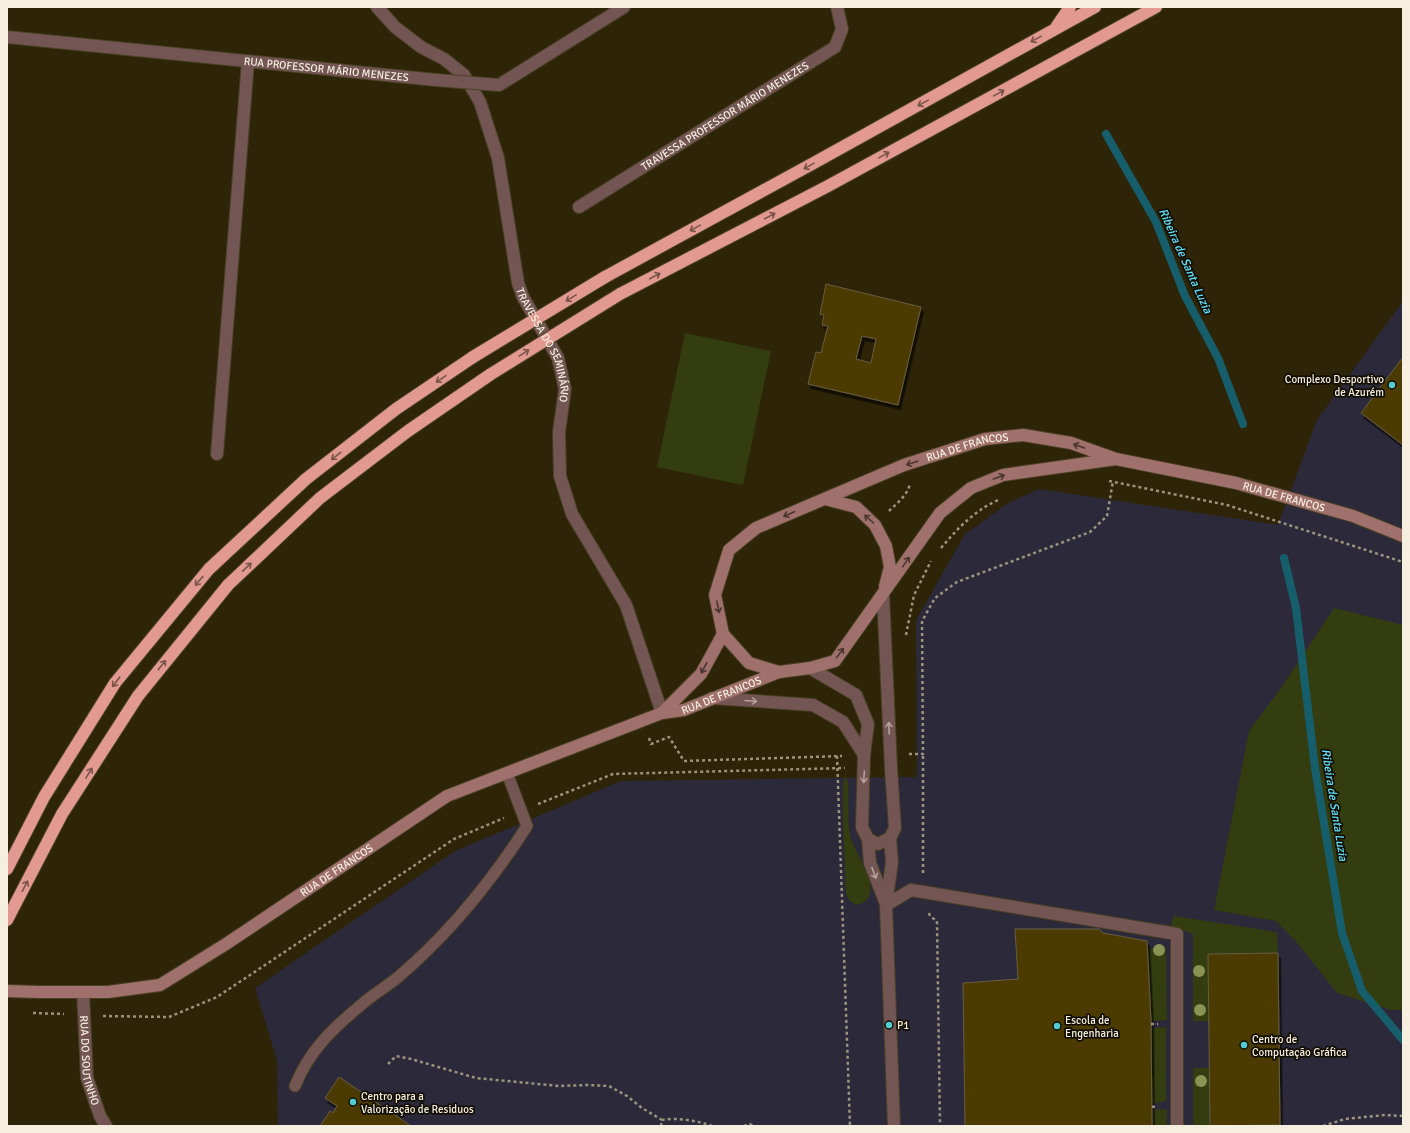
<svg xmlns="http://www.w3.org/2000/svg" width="1410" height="1133" viewBox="0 0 1410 1133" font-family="Signika,sans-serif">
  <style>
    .education { fill: #2c2a3a }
    .green { fill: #333d0f }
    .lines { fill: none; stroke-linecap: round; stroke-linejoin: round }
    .stream { stroke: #175e6c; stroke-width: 8 }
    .building { fill: #4c3b06; stroke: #685d40; fill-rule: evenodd; filter: url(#shadow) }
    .lane-casing { stroke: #4a4025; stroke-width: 13 }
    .street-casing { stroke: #4a4025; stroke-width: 14 }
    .secondary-casing { stroke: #4a4025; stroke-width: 14 }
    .highway-casing { stroke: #4a4025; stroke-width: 14 }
    .path { stroke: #9c937e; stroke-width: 2.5; stroke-dasharray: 3 3; stroke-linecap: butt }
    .lane { stroke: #735653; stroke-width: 11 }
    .street { stroke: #735653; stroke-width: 12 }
    .secondary { stroke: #a0716c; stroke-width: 12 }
    .highway { stroke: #e19991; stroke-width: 12 }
    .street-bridge-casing { stroke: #4a4025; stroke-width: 14; stroke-linecap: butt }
    .highway-bridge-casing { stroke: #4a4025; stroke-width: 14; stroke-linecap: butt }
    .street-bridge { stroke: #735653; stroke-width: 12 }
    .highway-bridge { stroke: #e19991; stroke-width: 12 }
    .tree { fill: #8a9353 }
    .oneway { stroke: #7a544a }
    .oneway2 { stroke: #4b362e }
    .oneway3 { stroke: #b4a299 }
    .poi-dot { fill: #51ccd1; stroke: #120e04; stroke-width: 1.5 }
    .labels { text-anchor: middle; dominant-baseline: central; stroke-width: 3.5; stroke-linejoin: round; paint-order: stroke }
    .street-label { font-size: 11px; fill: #f6efdf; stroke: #120e04 }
    .poi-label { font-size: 11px; fill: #f6efdf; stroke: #120e04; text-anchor: start }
    .water-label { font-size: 12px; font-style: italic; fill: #62e2fe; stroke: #120e04 }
  </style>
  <defs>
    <filter id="shadow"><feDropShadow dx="2.5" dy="4.5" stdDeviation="0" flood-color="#0009"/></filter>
  </defs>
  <rect width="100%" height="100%" fill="#2e2407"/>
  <path class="education" d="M1403,301v825h-1125l-1,-66 -22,-72 200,-137 166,-70 296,-4 -1,-157 49,-86 43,-31 31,-14 239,36 39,-105z"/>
  <path class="green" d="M685,333l86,18 -28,134 -86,-18z
    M1334,608l69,17v385h-12l-54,-17 -37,-47 -24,-25 -62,-11 35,-179 32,-43z
    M845,776l3,6c1,17 -1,36 2,53 4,19 40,63 6,70l-6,-4 -4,-7 -3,-74v-38z
    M1174,916l103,16 1,21 -70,1 1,67h-16v-87l-22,-9z
    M1166,947l1,73 -16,1 -3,-72z
    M1166,1027v74l-14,3 -1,-76z
    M1193,1068h16v58h-16z
    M1167,1109v17h-15v-16z"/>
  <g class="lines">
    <path class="stream" d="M1106,134l50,88 29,74 33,62 25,66
      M1284,558l12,50 19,160 27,165 20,58 41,49"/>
  </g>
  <path class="building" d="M826,284l95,23 -23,98 -90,-21 8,-32 5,1 7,-27 -6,-1 2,-10 -4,-1zM862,336l14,3 -5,24 -15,-4z
    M1403,357v88l-42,-32z
    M1015,929h84l4,4 44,8 4,80 1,105h-187l-2,-143 55,-4z
    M1278,953l2,172 -70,1 -2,-172z
    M339,1077l72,49h-91l10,-15 3,2 4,-7 -12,-8z"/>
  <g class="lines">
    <g class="lane-casing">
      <path id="lane" d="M295,1086c14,-35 37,-57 66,-81 11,-10 25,-18 36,-27 51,-43 94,-96 130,-152l-20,-53"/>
    </g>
    <g class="street-casing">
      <g id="street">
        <path id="s1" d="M377,7l18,20 26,20 23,12 20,16 16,27 18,56 20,125 5,14 35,61 7,31 -6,43 1,44 12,38 54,91 36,108"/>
        <path id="s2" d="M7,37l429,43"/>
        <path d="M499,85l125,-78"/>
        <path id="s3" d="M579,207l256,-160 7,-18 -5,-22"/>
        <path d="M217,454l31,-393"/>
        <path d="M810,668l46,27 12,29 -4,31"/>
        <path d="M712,698l101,7 30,17 21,33 -2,72 6,12 10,5 12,-6 5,-10 -4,-60 -8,-174"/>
        <path d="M890,838l2,24 -6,43 8,221"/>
        <path d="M868,839l2,24 16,41"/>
        <path d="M886,905l25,-15 266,44v192"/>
        <path id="s4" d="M83,992l4,86 13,38 6,10"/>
      </g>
    </g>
    <g class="secondary-casing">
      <g id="secondary">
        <path d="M825,499l31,8 19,18 11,21 4,21 -5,19"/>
        <path id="s5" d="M779,672l-30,-9 -26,-29 -8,-39 14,-45 27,-22 148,-63 81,-26 38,-4 48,8 45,16 120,24 117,33 50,20"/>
        <path d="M662,713l39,-39 22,-40"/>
        <path id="s6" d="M7,991l31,1h70l52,-7 66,-41 221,-148 215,-83 22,-3 95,-38 31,-4 25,-7 105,-148 31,-25 32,-13 113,-16"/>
      </g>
    </g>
    <g class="highway-casing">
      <path id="highway" d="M1057,26l13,-19
        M605,277l216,-118 274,-152
        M620,294l208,-108 328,-179
        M7,869l37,-72 71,-114 94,-114 97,-90 90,-70 77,-52
        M7,920l55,-106 76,-118 90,-111 92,-87 88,-67 83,-57"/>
    </g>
    <path class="path" d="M1109,481l118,24 176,57
      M889,511c8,-8 18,-15 21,-27
      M941,548c17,-20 33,-37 57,-48
      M906,635l8,-40 17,-34
      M649,738l2,6 18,-7 15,24 158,-5
      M909,754h14l-1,-133 13,-23 22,-16 133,-50 17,-16 6,-35
      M837,756l13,370
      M538,804l75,-30 232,-6
      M923,873v-119
      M929,913l1,3 7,5 3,205
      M33,1013l31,1
      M103,1016l66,1 48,-20 237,-158 50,-21
      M1151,1024h7
      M388,1064l8,-8 15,3 65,19 83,8 28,-1 22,1 18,10 15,12 20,12
      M1152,1107l6,-1
      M661,1126l1,-6c14,-3 37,1 50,6
      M744,1126l6,-2 3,2
      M1323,1126l22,-7 40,-4 18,1"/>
    <use href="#lane" class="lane"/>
    <use href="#street" class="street"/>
    <use href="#secondary" class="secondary"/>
    <use href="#highway" class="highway"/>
    <g class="street-bridge-casing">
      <path id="street-bridge" d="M436,80l63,5"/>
    </g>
    <g class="highway-bridge-casing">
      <path id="highway-bridge" d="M473,357l132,-80
        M491,374l129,-80"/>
    </g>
    <use href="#street-bridge" class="street-bridge"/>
    <use href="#highway-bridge" class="highway-bridge"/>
  </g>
  <g class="tree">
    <circle cx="1159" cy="950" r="6"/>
    <circle cx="1199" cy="971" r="6"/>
    <circle cx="1200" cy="1010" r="6"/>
    <circle cx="1201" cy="1081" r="6"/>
  </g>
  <defs><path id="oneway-shaft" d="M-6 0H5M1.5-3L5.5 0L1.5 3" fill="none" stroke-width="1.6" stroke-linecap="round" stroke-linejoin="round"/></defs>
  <g class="oneway">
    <use href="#oneway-shaft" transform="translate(1036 39) rotate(151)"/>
    <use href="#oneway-shaft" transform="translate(999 93) rotate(-29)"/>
    <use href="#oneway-shaft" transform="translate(923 103) rotate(151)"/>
    <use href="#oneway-shaft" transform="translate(884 155) rotate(-29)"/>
    <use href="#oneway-shaft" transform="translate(809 166) rotate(151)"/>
    <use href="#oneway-shaft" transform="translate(770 216) rotate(-28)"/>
    <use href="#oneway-shaft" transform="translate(695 228) rotate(151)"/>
    <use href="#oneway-shaft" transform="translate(655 276) rotate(-28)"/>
    <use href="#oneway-shaft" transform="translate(571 298) rotate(149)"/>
    <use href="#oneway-shaft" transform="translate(524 353) rotate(-32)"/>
    <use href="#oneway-shaft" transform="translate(441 379) rotate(146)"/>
    <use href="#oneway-shaft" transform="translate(336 456) rotate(142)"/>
    <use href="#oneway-shaft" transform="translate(247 567) rotate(-43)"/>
    <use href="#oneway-shaft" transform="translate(199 581) rotate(130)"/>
    <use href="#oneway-shaft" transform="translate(162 665) rotate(-51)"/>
    <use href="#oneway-shaft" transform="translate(116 682) rotate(127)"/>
    <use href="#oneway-shaft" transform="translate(89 773) rotate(-58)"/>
    <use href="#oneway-shaft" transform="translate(25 886) rotate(-62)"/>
  </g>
  <g class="oneway2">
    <use href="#oneway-shaft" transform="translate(1079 446) rotate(-161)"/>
    <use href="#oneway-shaft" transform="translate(912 463) rotate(162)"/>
    <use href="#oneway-shaft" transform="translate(999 477) rotate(-19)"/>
    <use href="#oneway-shaft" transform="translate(789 514) rotate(157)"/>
    <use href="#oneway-shaft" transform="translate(869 519) rotate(-138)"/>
    <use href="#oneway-shaft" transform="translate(906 562) rotate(-55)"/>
    <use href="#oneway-shaft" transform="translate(718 607) rotate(79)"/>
    <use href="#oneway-shaft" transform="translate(840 653) rotate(-54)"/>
    <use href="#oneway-shaft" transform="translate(704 668) rotate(119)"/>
  </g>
  <g class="oneway3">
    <use href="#oneway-shaft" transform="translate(751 701) rotate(5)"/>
    <use href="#oneway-shaft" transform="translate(889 728) rotate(-92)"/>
    <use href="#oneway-shaft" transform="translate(864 777) rotate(93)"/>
    <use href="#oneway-shaft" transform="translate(874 873) rotate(69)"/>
  </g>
  <g class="poi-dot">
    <circle cx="1392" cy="385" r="4"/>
    <circle cx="889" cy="1025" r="4"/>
    <circle cx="1057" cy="1026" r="4"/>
    <circle cx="1244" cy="1045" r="4"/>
    <circle cx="353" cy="1102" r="4"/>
  </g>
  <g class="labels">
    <g class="street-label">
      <text stroke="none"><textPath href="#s2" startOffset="321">RUA PROFESSOR MÁRIO MENEZES</textPath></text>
      <text stroke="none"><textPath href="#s3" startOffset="172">TRAVESSA PROFESSOR MÁRIO MENEZES</textPath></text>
      <text stroke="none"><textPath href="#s1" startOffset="396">TRAVESSA DO SEMINÁRIO</textPath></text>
      <text stroke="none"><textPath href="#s5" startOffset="419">RUA DE FRANCOS</textPath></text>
      <text stroke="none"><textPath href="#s5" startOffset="745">RUA DE FRANCOS</textPath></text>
      <text stroke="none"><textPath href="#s6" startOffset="790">RUA DE FRANCOS</textPath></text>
      <text stroke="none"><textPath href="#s6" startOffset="364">RUA DE FRANCOS</textPath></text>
      <text stroke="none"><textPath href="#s4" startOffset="69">RUA DO SOUTINHO</textPath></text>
    </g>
    <g class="poi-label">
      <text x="1384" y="379" text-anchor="end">Complexo Desportivo<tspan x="1384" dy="13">de Azurém</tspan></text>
      <text x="1065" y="1020">Escola de<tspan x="1065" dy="13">Engenharia</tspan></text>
      <text x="897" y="1025">P1</text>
      <text x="1252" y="1039">Centro de<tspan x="1252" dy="13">Computação Gráfica</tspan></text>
      <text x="361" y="1096">Centro para a<tspan x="361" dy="13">Valorização de Residuos</tspan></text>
    </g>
    <g class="water-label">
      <text transform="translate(1185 261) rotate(66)">Ribeira de Santa Luzia</text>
      <text transform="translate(1334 805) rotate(81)">Ribeira de Santa Luzia</text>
    </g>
  </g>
  <rect width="1410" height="1133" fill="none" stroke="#f6efdf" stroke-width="16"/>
</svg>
